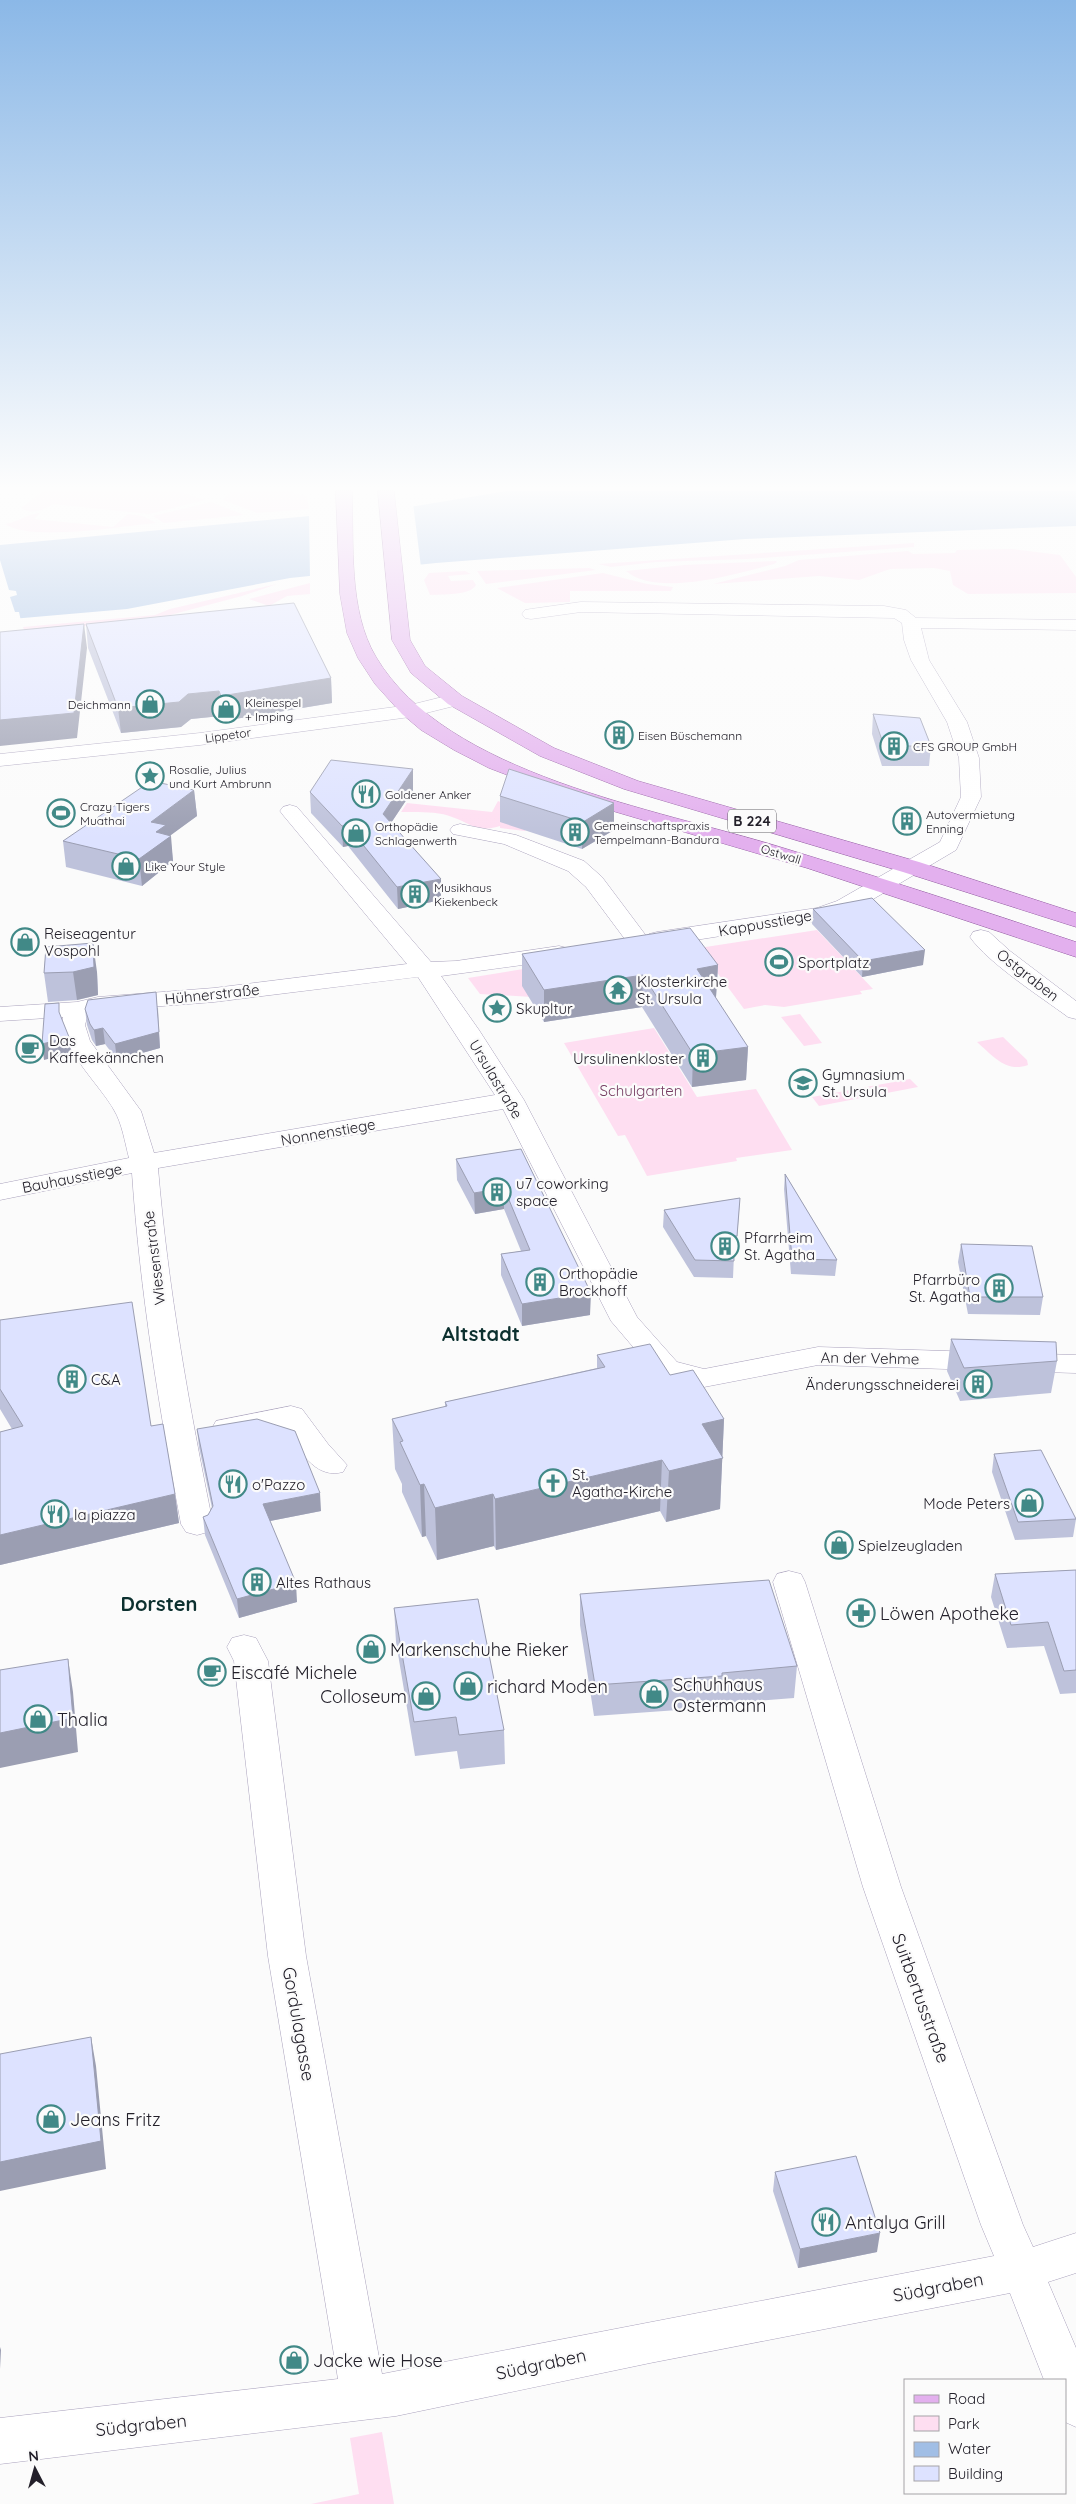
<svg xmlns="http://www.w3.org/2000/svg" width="1076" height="2504" viewBox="0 0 1076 2504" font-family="Quicksand,sans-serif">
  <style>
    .green { fill: #fedef1 }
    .water { fill: #a1bee5 }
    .pier { fill: #fbfbfb }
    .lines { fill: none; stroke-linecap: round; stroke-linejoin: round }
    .minor-casing { stroke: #a9a1bc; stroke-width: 1 }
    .primary-casing { stroke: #935ca2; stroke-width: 1 }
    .minor { fill: #fff; fill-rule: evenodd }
    .primary { fill: #e3b0ee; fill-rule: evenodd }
    .wall { fill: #bec2db }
    .shaded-wall { fill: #9b9eb2 }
    .building { fill: #dde2ff; stroke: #9b9eb2 }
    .labels { text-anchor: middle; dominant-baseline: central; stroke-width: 4.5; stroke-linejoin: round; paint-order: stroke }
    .far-poi-label { font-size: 12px; fill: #23202a; stroke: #fbfbfb; text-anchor: start }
    .far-street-label { font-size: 12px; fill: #23202a; stroke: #fbfbfb }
    .shield { fill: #fbfbfb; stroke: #646269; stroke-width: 1 }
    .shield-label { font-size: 14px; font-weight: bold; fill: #23202a }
    .street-label { font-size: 15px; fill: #23202a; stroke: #fbfbfb }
    .poi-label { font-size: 15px; fill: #23202a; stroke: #fbfbfb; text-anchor: start }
    .park-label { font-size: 15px; fill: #763d62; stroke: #fbfbfb }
    .near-poi-label { font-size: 18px; fill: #23202a; stroke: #fbfbfb; text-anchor: start }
    .near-street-label { font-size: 18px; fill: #23202a; stroke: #fbfbfb }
    .district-label { font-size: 20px; font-weight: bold; fill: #0c302f; stroke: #fbfbfb }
  </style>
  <rect width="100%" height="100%" fill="#fbfbfb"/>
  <path class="green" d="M43,491h134l28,9 -56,14 -96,-10c-9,6 -22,11 -32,4z
    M245,491h48l2,3 12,2 2,13 -52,4 -34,-13 8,-8 13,1z
    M211,502l33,13 -80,8 -11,-7z
    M40,513l-6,6 79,8 15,-13 15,2 13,7c-34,3 -124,19 -151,1 14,-2 21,-10 35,-11z
    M914,543v4l-167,12 -91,3 -45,5 -13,-3z
    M1012,549l48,6 16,22v16l-108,1 -15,-9 -3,-14 -16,-3 -44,1 -31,11 -40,-4 -106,8 72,-18 14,-6 109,-9 5,3 42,-1 2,-3z
    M776,561l1,1 -3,2c-35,9 -117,34 -148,7l58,-6z
    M589,568l7,2 -110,14 -9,-13z
    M465,571l6,3 -23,2 3,5 22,-1 3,5c-6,11 -34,9 -46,10l-6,-15 5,-7z
    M603,573l44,11 26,3 -2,4h-101v11l-45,1 -28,-15z
    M310,583v11l-23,2 -18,10 -20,-7z
    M277,584l-35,12 -87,23 -130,13 -2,-5 132,-12 15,-6z
    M498,801l32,12 3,3 -8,15 -25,-3v-2c-25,7 -27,-2 -48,-9 -14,-6 -36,-5 -51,-5l6,-9 85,9z
    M817,930l56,59 -13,2 2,3 -78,13 -19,-2 -21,4 -45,-61z
    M560,963l-28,34 -52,-3 -12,-16z
    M800,1014l22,29 -18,3 -23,-29z
    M654,1028l43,69 59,-8 36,61 -56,8 1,3 -90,15 -22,-41 -7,1 -54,-93z
    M1003,1037l24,23 1,5c-22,8 -35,-9 -51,-23z
    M910,1079l8,8 -99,19 -7,-9z
    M382,2432l12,72h-83l48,-10 -9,-56z"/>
  <path class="water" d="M507,491h569v35l-331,13 -309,24 -146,15 -163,31 -127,11v-75l416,-39z"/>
  <path class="pier" d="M413,503l8,64 -111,11 -1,-65z
    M0,560l9,30 7,1 1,4 -7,2 5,15h4l2,9 -21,1z"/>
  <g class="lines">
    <g class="minor-casing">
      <path id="minor" d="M581,602l303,4 22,4 10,8 160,2v10l-155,-2 8,32 38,62 12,36 2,39 -25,53 -103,61 -24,8 -172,27 -9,-3 -2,3 -8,2 -8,-2 -44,-59 -18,-16 -64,-27 -51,-10 -3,-4 3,-4 7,-2 56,11 68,26 18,16 45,60 2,-3 8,-2 160,-24 20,-7 103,-59 21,-45 -2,-39 -12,-36 -36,-62 -7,-20 -2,-17 -8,-5 -313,-6 -50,7 -6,-1 -3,-4 3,-4 6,-1z
        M455,694l7,2 2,4 -2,4 -52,13 -210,28 -200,21v-12l200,-21 210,-28z
        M290,805l7,2 134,155 25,-1 103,-15 8,2 3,5 -3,5 -8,2 -118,16 38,54 45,70 113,217 40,45 27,7 114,-22 258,8v18l-258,-8 -114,22 -47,-12 -46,-54 -108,-212 -345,59c10,120 31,238 55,356l-5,8 -11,3 -11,-3 -5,-8c-22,-116 -41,-233 -49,-351l-132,27v-16l129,-26c-4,-15 -7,-35 -15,-48 -13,-24 -58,-66 -51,-93l-63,4v-14l77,-5 21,-5 116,-9 193,-24 -124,-149 -3,-4 3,-4zM418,977l77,118 -341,58 -13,-42 -51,-70 -5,-16 3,-11 10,-3 116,-9z
        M981,930l8,2 21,19 66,50v18l-8,-2c-27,-20 -80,-54 -98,-80l3,-5z
        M291,1406l11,3 26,35 19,21 -4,7c-29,8 -44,-24 -60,-45l-56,11 -11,-3 -4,-7 4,-7z
        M789,1571l12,3 4,8 96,305 122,338 10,22 43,-14v40l-28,9 28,66v79l-11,-5v-42h-21l-34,-87 -360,70 -254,53 -396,48v-46l338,-39 -70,-423 -34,-295 -7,-14 5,-9 12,-3 12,3 12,23 38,295 76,418 612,-118 -13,-31 -118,-338 -90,-305 4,-8z"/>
    </g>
    <g class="primary-casing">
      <path id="primary" d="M336,491h16c2,53 -4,119 24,166 70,118 281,152 404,190 99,30 198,62 296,95v15l-269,-89 -242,-71 -76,-29 -35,-18 -33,-20 -19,-16 -27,-30 -17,-26 -11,-25 -7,-39z
        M378,491h16l16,149 15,26 37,30 92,52 84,33 281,81 157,51v14l-173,-55 -279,-83 -84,-33 -92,-52 -37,-31 -19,-33z"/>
    </g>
    <use href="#minor" class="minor"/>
    <use href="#primary" class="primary"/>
  </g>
  <path class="wall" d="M86,624l245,54 1,25 -109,18 -2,-5 -30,3 -10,8 -60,6 -33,-85z
    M873,714l58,32 -2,20h-47l-10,-32z
    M413,769v21l-22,33 50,77 -43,9 -50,-63 -5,1 -32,-34 -1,-21z
    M194,790l3,26 -27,19 3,26 -31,25 -76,-19 -3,-26z
    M500,796l114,7v27l-32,19 -82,-27z
    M813,909l110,56 -61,12 -50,-53z
    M46,947l51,25 1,23 -21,5 -29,2 -4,-29z
    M522,954l196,11 -2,32h-1l33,50 -2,33 -54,7 -50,-80 -98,15 -22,-36z
    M158,1008l2,40 -43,12 -12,-16 -9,2 -4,-6 -5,-15 -2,-16z
    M521,1149l69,166 -68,11 -21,-51v-21l20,-3 -17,-42 -29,5 -18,-34 -1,-21z
    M785,1174l52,86 -2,16 -44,-2 -7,-85z
    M740,1198l-4,56h-2l-1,24 -39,-1 -31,-50 1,-17z
    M961,1244l82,53 -3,18 -72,-1 -10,-52z
    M0,1320l151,106 24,68 4,29 -179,42v-133l12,-3 -12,-20z
    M951,1339l106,22 -6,32 -91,8 -13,-30z
    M597,1355l73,20 54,44 -4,90 -54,13 -6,-11 -164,39 -2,-4 -57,14 -11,-24 -4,1 -20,-45v-8l-7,-15 -3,-50 53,-12v-5l152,-34z
    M197,1429l124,82 -51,10 27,81 -58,16 -34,-83 -2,-18 5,-2 4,-7 -13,-61z
    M994,1454l82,65 -3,18 -58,3 -23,-68z
    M1076,1570v123l-16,1 -16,-48 -37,2 -16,-51 4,-23z
    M580,1594l217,72 -3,32 -74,6v3l-126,9 -14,-91z
    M394,1608l110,122 1,34 -45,5 -3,-18 -42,5 -19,-114z
    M775,2172l102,80 -79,16 -25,-77z"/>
  <path class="shaded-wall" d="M84,624l3,24 -10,90 -77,8v-26z
    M331,678l1,25 -109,18 -2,-25z
    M219,691l2,25 -30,3 -10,8 -60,6 -3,-25 70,-14z
    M413,769v21l-30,45v-21z
    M194,790l3,26 -30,22 4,-2 2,25 -31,25 -3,-27 12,-37z
    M614,803v27l-32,19 1,-27z
    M347,825l1,21 -5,1 -1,-21z
    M441,879v21l-43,9 -1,-22z
    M93,943l4,29 1,23 -21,5 -4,-28z
    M925,950l-2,15 -61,12 1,-16z
    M718,965l-2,32 -20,3 1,-31z
    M643,975l-1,32 -98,15v-32z
    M156,992l4,56 -43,12 -2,-16z
    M103,1028l2,16 -9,2 -2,-16z
    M69,1037l2,16 -27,7 -2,-16z
    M748,1047l-2,33 -54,7 1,-33z
    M504,1188v21l-29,5 -1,-21z
    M591,1293l-1,22 -68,11v-22z
    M724,1419l-4,90 -54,13 3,-51 33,-47z
    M662,1460l-2,51 -164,39 -1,-51z
    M424,1484l2,52 -4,1 -2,-52z
    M320,1493l1,18 -56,11 -2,-18z
    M175,1494l4,29 -179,42v-30z
    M493,1494l1,52 -57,14 -2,-52z
    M296,1583l1,19 -58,16 -2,-19z
    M68,1659l5,33 5,60 -78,16v-35z
    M91,2037l5,29 10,103 -106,22v-29z
    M880,2233l-3,19 -79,16 2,-19z
    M0,2347l1,3 -1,19z"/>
  <path class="building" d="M294,603l37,75 -110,18 -2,-5 -31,3 -9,8 -61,6 -32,-84z
    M84,624l-10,89 -74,7v-88z
    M873,714l47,4 11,28h-47z
    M331,760l82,9 -30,45 58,65 -44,8 -50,-62 -5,1 -32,-34z
    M509,769l105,34 -31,19 -83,-26z
    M151,781l43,9 -43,32 15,3 -10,7 15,4 -32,23 -76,-18z
    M872,898l53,52 -62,11 -50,-52z
    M690,928l28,37 -21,4 51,78 -55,7 -50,-79 -99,15 -22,-36z
    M93,943l1,24 -21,5 -29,1 2,-26z
    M156,992l3,40 -44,12 -12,-16 -9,2 -4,-6 -5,-15 3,-9z
    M59,1003v9l10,25 -27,7 3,-40z
    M521,1149l70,144 -69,11 -21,-50 29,-4 -26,-62 -30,5 -18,-34z
    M785,1174l52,86 -45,-1z
    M740,1198l-3,38h-4l1,25 -39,-1 -31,-50z
    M961,1244l71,2 11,51h-73z
    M132,1302l19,124 12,-2 12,70 -175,41v-103l23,-6 -23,-37v-69z
    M951,1339l105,3 1,19 -93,7z
    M650,1344l20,31 23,-5 31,49 -22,5 21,34 -54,13 -7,-11 -167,39 -2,-5 -58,14 -11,-24 -4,1 -20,-43 3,-1 -11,-22 55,-13 -2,-4 160,-35 -8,-12z
    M257,1419l38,12 25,62 -57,11 33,79 -59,16 -34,-82 5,-2 5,-9 -16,-77z
    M1041,1450l35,69 -58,3 -24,-68z
    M1076,1570v100l-12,1 -16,-49 -37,3 -16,-51z
    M769,1580l28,86 -75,7v3l-127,9 -15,-91z
    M478,1599l26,131 -45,5 -3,-18 -42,5 -20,-114z
    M68,1659l5,59 -73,15v-63z
    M91,2037l10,104 -101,21v-108z
    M856,2156l24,77 -80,16 -25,-77z"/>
  <linearGradient id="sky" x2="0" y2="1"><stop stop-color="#8bb8e7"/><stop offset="0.58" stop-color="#fdfdfd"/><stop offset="1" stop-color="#fdfdfd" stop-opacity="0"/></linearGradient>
  <rect width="1076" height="841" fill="url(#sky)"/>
  <defs>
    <g id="shop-ring" transform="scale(1.4375)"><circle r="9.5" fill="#fbfbfb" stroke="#418987" stroke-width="1.5"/><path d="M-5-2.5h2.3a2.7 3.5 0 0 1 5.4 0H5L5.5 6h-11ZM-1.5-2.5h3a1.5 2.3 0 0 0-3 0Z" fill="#418987"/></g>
    <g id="building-ring" transform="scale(1.4375)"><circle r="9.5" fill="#fbfbfb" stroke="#418987" stroke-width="1.5"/><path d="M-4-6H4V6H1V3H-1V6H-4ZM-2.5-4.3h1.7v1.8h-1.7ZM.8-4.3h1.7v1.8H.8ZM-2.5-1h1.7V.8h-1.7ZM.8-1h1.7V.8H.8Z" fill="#418987"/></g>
    <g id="sight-ring" transform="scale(1.4375)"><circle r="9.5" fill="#fbfbfb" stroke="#418987" stroke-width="1.5"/><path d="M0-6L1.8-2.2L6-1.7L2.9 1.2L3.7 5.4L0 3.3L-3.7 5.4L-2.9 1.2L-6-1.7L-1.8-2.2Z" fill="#418987"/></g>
    <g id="restaurant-ring" transform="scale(1.4375)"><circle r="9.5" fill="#fbfbfb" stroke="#418987" stroke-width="1.5"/><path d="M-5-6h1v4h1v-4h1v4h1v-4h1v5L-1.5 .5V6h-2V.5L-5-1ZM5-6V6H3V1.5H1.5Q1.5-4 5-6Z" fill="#418987"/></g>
    <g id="stadium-ring" transform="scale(1.4375)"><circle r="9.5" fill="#fbfbfb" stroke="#418987" stroke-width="1.5"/><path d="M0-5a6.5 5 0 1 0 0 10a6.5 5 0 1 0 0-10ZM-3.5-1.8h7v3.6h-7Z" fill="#418987"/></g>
    <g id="temple-ring" transform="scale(1.4375)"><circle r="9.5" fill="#fbfbfb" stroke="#418987" stroke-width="1.5"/><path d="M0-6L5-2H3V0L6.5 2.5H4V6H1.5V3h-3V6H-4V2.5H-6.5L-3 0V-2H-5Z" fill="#418987"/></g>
    <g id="cafe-ring" transform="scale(1.4375)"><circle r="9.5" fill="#fbfbfb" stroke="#418987" stroke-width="1.5"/><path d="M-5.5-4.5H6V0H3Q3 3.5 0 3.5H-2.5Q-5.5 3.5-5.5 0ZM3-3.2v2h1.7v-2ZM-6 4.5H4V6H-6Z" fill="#418987"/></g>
    <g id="school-ring" transform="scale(1.4375)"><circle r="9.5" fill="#fbfbfb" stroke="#418987" stroke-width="1.5"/><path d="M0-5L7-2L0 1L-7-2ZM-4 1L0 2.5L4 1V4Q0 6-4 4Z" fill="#418987"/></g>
    <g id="church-ring" transform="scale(1.4375)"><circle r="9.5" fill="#fbfbfb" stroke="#418987" stroke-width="1.5"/><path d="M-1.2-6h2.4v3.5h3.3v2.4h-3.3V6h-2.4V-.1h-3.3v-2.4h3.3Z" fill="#418987"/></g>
    <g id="pharmacy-ring" transform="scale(1.4375)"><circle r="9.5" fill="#fbfbfb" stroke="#418987" stroke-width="1.5"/><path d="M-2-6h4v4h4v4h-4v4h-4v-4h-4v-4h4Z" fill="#418987"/></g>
  </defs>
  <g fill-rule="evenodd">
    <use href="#shop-ring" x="150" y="704"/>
    <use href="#shop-ring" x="226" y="709"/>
    <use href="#building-ring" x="619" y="735"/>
    <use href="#building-ring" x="894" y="746"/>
    <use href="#sight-ring" x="150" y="776"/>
    <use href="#restaurant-ring" x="366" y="794"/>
    <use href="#stadium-ring" x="61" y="813"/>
    <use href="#building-ring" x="907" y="821"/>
    <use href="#building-ring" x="575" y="832"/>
    <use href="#shop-ring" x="356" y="833"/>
    <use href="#shop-ring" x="126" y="866"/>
    <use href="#building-ring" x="415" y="894"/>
    <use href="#shop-ring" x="25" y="942"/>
    <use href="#stadium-ring" x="779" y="962"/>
    <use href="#temple-ring" x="618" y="990"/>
    <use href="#sight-ring" x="497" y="1008"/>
    <use href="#cafe-ring" x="30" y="1049"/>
    <use href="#building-ring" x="703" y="1058"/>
    <use href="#school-ring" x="803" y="1083"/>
    <use href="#building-ring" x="497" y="1192"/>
    <use href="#building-ring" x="725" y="1246"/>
    <use href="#building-ring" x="540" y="1282"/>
    <use href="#building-ring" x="999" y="1288"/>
    <use href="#building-ring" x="72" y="1379"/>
    <use href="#building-ring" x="978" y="1384"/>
    <use href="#church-ring" x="553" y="1483"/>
    <use href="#restaurant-ring" x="233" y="1484"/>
    <use href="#shop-ring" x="1029" y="1503"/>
    <use href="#restaurant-ring" x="55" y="1514"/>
    <use href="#shop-ring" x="839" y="1545"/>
    <use href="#building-ring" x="257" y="1582"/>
    <use href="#pharmacy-ring" x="861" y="1613"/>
    <use href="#shop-ring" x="371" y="1649"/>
    <use href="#cafe-ring" x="212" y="1672"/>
    <use href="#shop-ring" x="468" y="1686"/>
    <use href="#shop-ring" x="654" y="1694"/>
    <use href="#shop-ring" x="426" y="1696"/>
    <use href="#shop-ring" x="38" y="1719"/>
    <use href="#shop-ring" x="51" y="2119"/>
    <use href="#restaurant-ring" x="826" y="2222"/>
    <use href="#shop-ring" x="294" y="2360"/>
  </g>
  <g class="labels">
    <g class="far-poi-label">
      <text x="245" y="702">Kleinespel<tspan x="245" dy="14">+ Imping</tspan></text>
      <text x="131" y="704" text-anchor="end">Deichmann</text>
      <text x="638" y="735">Eisen Büschemann</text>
      <text x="913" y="746">CFS GROUP GmbH</text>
      <text x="169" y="769">Rosalie, Julius<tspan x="169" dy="14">und Kurt Ambrunn</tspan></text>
      <text x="385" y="794">Goldener Anker</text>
      <text x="80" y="806">Crazy Tigers<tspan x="80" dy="14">Muathai</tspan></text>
      <text x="926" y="814">Autovermietung<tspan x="926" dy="14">Enning</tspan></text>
      <text x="594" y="825">Gemeinschaftspraxis<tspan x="594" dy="14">Tempelmann-Bandura</tspan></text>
      <text x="375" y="826">Orthopädie<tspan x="375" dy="14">Schlagenwerth</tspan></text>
      <text x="145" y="866">Like Your Style</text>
      <text x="434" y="887">Musikhaus<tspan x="434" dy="14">Kiekenbeck</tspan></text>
    </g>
    <g class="far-street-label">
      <text transform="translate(228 735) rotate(-8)">Lippetor</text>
      <text transform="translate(781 854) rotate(17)">Ostwall</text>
    </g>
    <rect class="shield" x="728" y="809.5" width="48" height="23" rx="4"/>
    <g class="shield-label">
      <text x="752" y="821">B 224</text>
    </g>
    <g class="street-label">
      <text transform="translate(765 923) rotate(-10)">Kappusstiege</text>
      <text transform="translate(1028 975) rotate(38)">Ostgraben</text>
      <text transform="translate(212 994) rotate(-6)">Hühnerstraße</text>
      <text transform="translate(496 1079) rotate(59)">Ursulastraße</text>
      <text transform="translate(328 1132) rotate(-10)">Nonnenstiege</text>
      <text transform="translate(72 1178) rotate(-11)">Bauhausstiege</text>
      <text transform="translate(154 1258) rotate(-97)">Wiesenstraße</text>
      <text transform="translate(870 1358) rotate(1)">An der Vehme</text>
    </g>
    <g class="poi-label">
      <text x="44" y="933">Reiseagentur<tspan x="44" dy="17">Vospohl</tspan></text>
      <text x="798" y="962">Sportplatz</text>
      <text x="637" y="981">Klosterkirche<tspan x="637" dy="17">St. Ursula</tspan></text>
      <text x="516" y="1008">Skupltur</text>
      <text x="49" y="1040">Das<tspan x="49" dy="17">Kaffeekännchen</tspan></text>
      <text x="684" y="1058" text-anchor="end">Ursulinenkloster</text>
      <text x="822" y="1074">Gymnasium<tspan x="822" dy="17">St. Ursula</tspan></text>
      <text x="516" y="1183">u7 coworking<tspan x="516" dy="17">space</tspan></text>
      <text x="744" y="1237">Pfarrheim<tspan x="744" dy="17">St. Agatha</tspan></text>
      <text x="559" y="1273">Orthopädie<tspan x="559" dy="17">Brockhoff</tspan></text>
      <text x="980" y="1279" text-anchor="end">Pfarrbüro<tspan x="980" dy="17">St. Agatha</tspan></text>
      <text x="91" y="1379">C&amp;A</text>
      <text x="959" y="1384" text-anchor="end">Änderungsschneiderei</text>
      <text x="572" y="1474">St.<tspan x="572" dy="17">Agatha-Kirche</tspan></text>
      <text x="252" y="1484">o'Pazzo</text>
      <text x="1010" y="1503" text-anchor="end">Mode Peters</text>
      <text x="74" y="1514">la piazza</text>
      <text x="858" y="1545">Spielzeugladen</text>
      <text x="276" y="1582">Altes Rathaus</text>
    </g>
    <g class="park-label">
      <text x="641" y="1090">Schulgarten</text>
    </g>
    <g class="near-poi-label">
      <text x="880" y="1613">Löwen Apotheke</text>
      <text x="390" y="1649">Markenschuhe Rieker</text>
      <text x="231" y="1672">Eiscafé Michele</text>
      <text x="673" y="1684">Schuhhaus<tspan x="673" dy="21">Ostermann</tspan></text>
      <text x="487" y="1686">richard Moden</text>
      <text x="407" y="1696" text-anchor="end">Colloseum</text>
      <text x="57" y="1719">Thalia</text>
      <text x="70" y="2119">Jeans Fritz</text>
      <text x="845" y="2222">Antalya Grill</text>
      <text x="313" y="2360">Jacke wie Hose</text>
    </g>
    <g class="near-street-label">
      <text transform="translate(921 1998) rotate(70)">Suitbertusstraße</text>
      <text transform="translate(299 2024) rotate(80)">Gordulagasse</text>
      <text transform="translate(938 2287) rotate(-11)">Südgraben</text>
      <text transform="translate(541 2364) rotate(-12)">Südgraben</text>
      <text transform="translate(141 2425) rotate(-6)">Südgraben</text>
    </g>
    <g class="district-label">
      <text x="481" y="1333">Altstadt</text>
      <text x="159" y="1603">Dorsten</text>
    </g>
  </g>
  <rect x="904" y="2379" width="162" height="115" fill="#fbfbfb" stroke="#a5a3a7"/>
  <rect x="914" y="2395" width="25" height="8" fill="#e3b0ee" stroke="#a5a3a7"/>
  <text x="948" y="2404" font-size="15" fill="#23202a">Road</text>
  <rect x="914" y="2416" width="25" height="15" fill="#fedef1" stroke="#a5a3a7"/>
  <text x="948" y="2429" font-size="15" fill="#23202a">Park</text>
  <rect x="914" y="2442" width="25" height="15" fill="#a1bee5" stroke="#a5a3a7"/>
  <text x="948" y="2454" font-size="15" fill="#23202a">Water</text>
  <rect x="914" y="2466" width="25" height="15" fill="#dde2ff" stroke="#a5a3a7"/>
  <text x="948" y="2479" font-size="15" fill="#23202a">Building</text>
  <g transform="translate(35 2469) rotate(354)" stroke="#fbfbfb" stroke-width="4" paint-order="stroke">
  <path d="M0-4L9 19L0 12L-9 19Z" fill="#23202a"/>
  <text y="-8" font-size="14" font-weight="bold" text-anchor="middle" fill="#23202a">N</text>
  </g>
</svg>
